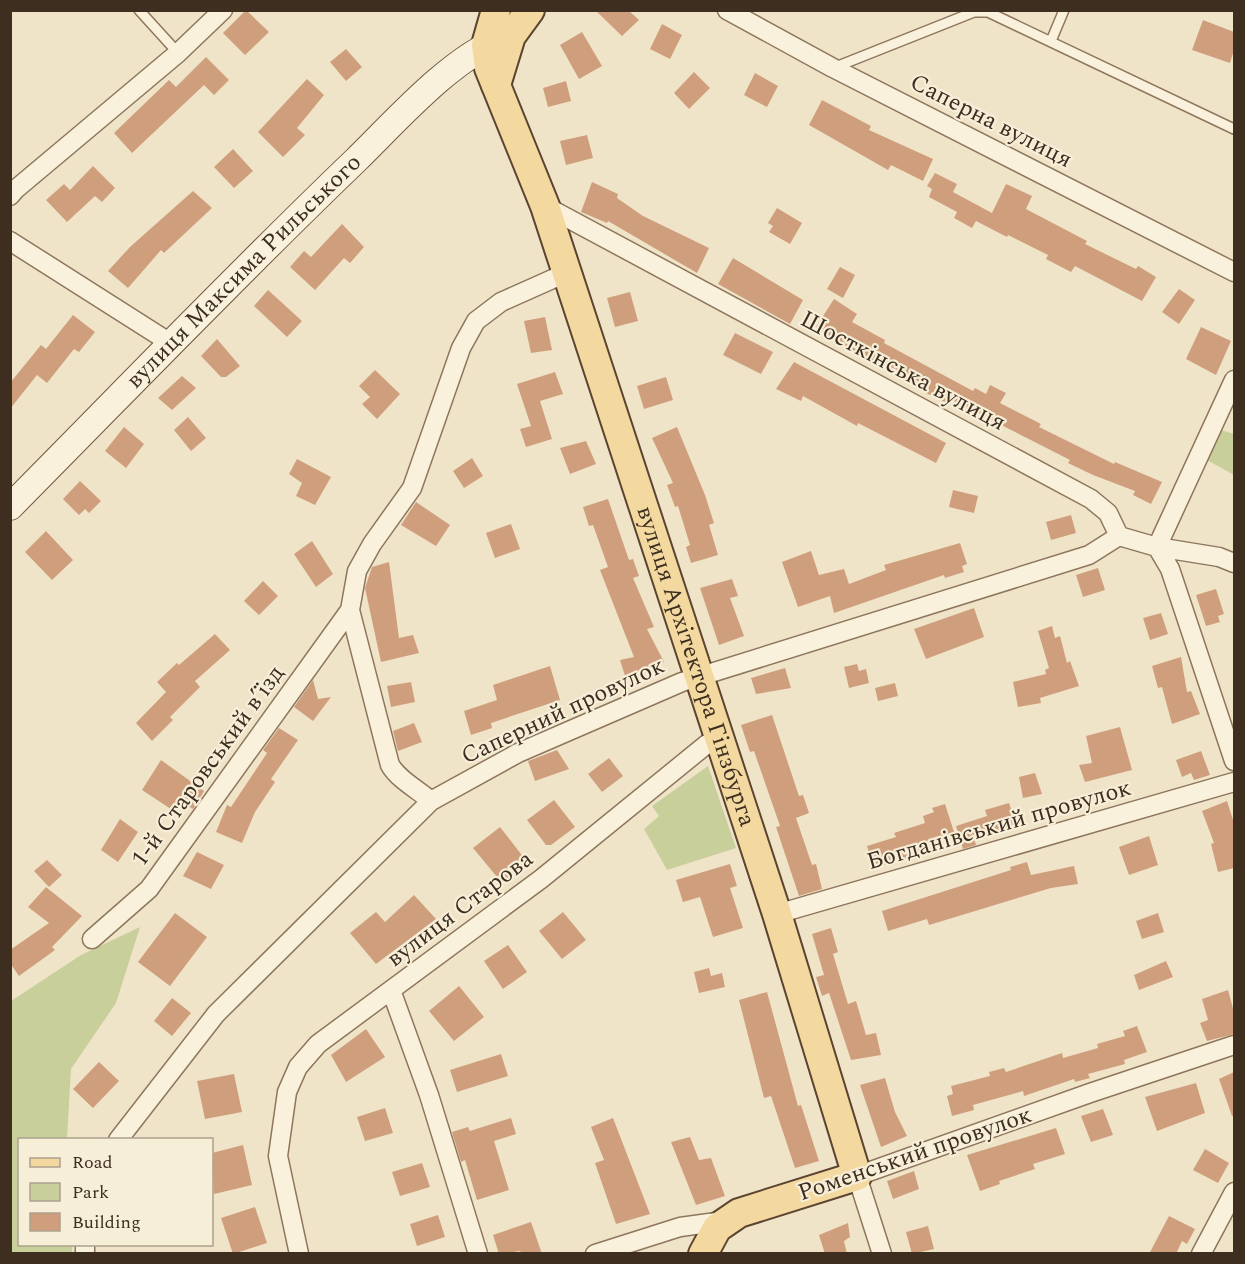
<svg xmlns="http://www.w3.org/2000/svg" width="1245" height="1264" viewBox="0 0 1245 1264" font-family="Spectral,serif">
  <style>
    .green { fill: #c9cf9b }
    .building { fill: #cf9f7d }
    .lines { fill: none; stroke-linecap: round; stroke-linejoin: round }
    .lane-casing { stroke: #8d765c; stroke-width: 12 }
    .street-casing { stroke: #8d765c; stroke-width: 21 }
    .secondary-casing { stroke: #6f573f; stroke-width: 28 }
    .primary-casing { stroke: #5b4430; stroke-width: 32 }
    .lane { stroke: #faf1dc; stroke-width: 9 }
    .street { stroke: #faf1dc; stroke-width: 18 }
    .secondary { stroke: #faf1dc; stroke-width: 26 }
    .primary { stroke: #f3d9a0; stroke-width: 28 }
    .labels { text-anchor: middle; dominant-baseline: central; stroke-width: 4.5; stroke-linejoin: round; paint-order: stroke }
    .street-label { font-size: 24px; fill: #3d2e20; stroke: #f7eed8 }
  </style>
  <rect width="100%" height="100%" fill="#f0e4c8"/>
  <path class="green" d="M1221,430l13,4v41l-27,-15 5,-17z
    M708,766l28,82 -69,22 -23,-41 15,-13 -7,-10z
    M140,927l-24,76 -45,66 -4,70 -47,1v104l52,1v8h-61v-252l70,-46z"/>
  <path class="building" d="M246,10l23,22 -24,23 -22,-22z
    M595,10h33l11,10 -17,16z
    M1203,20l31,12v18l-4,13 -38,-13z
    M662,24l20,11 -12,24 -20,-10z
    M582,32l20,34 -23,13 -19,-34z
    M346,49l16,18 -16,14 -16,-19z
    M206,57l23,23 -15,15 -10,-10 -72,68 -18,-20 55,-53 7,7z
    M694,72l16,16 -21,21 -15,-16z
    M755,73l23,13 -11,21 -23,-12z
    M307,79l17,16 -27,33 8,7 -22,22 -25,-25z
    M566,81l5,20 -23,6 -5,-19z
    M822,100l49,26 -2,4 64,29 -10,22 -32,-16 -3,5 -79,-45z
    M587,135l6,23 -27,7 -6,-24z
    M233,149l20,22 -19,17 -20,-21z
    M93,166l22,22 -13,14 -7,-6 -28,26 -21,-22 18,-16 6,6z
    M935,173l22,11 -4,8 39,21 14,-29 26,12 -6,13 61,32 -2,3 51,25 2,-3 18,11 -14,24 -67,-35 -4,6 -25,-13 2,-4 -40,-20 -1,2 -31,-16 -4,7 -18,-10 3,-6 -28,-15 3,-8 -5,-3z
    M592,182l26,12 -1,4 26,18 66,32 -12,25 -89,-52 -1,2 -26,-11z
    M193,191l19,17 -48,45 -3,-3 -33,38 -20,-17 22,-24z
    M777,208l25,15 -12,21 -21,-12 4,-6 -5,-3z
    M342,224l22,23 -14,16 -6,-5 -29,32 -25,-23 14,-16 7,6z
    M733,258l70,42 -13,24 -72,-40z
    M840,267l15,8 -12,23 -16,-9z
    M1179,289l16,11 -16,24 -17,-12z
    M268,290l34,31 -15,16 -33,-31z
    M630,292l8,29 -23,6 -8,-29z
    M834,299l23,15 -5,8 33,18 -1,3 89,48 2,-3 11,6 4,-9 16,8 -6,10 41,21 -2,3 75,37 1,-2 47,20 -11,22 -18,-9 2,-4 -42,-16 -25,-12 2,-3 -120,-61 -3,4 -21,-10 3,-6 -53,-28 -2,4 -18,-9 -40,-27z
    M73,315l22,17 -16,20 -5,-3 -27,34 -10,-8 -27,34v-26l31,-38 5,4z
    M545,317l7,33 -21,3 -7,-32z
    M1201,327l30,14 -15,34 -30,-16z
    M735,333l38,19 -12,22 -38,-19z
    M217,339l23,27 -14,11h-5l-20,-21z
    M794,362l152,81 -10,20 -78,-40 -1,3 -54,-30 -2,5 -25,-12z
    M375,370l25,24 -23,25 -15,-15 8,-7 -11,-11z
    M555,372l8,22 -23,7 12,38 -26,8 -6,-18 11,-3 -14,-42z
    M182,376l14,12 -24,22 -14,-12z
    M666,377l7,23 -29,9 -7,-23z
    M188,417l18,21 -15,13 -17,-21z
    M124,427l20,17 -18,24 -21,-17z
    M677,427l28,68 9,28 -5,2 9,30 -27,8 -5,-16 4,-2 -12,-39 -3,1 -8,-22 6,-2 -21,-45z
    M586,441l10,23 -26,10 -10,-26z
    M472,458l11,18 -19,12 -11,-17z
    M297,459l34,18 -16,28 -19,-9 6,-13 -13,-9z
    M80,481l21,20 -12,12 -4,-4 -6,6 -16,-16z
    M953,490l25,6 -4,17 -25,-6z
    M608,499l21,61 4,-1 6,17 -6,2 21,49 -7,2 17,33 -22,7 2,6 -18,4 -6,-19 14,-3 -34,-87 8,-3 -15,-42 -4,1 -6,-19z
    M416,502l34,23 -14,21 -35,-21z
    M1071,515l5,18 -25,7 -5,-18z
    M511,524l9,25 -25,9 -9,-25z
    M46,531l27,29 -21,20 -27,-28z
    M312,541l21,33 -17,13 -22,-33z
    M960,543l7,21 -5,2 2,6 -19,6 -1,-3 -110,38 -4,-17 -32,11 -16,-45 29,-11 8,24 25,-6 5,15 37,-14 -2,-5z
    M389,562l10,76 14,-3 6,18 -38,9 -16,-74 7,-21z
    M1098,568l7,22 -22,7 -7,-22z
    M732,579l6,17 -8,2 14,38 -25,9 -19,-57z
    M263,581l15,15 -19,19 -15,-14z
    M1216,589l8,25 -6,2 2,6 -14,4 -10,-31z
    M974,608l10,29 -58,22 -12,-30z
    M1161,613l7,21 -18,6 -7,-22z
    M1052,626l3,12 5,-2 7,27 3,-2 9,25 -39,12 1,5 -23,4 -5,-25 33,-8 -1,-4 4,-2 -11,-37z
    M215,634l15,16 -35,31 5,6 -30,30 3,3 -21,21 -16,-18 30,-31 -9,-10 20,-19 2,2z
    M1181,657l6,35 4,-1 9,23 -28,10 -10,-37 -4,1 -6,-22z
    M857,664l2,7 7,-2 3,14 -20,5 -5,-21z
    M550,666l10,34 -69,23 1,5 -21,7 -7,-24 33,-11 -4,-15z
    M785,668l6,20 -35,6 -5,-16z
    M313,680l5,19 13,-2 -18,24 -19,-14z
    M411,682l4,20 -24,5 -4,-21z
    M895,683l3,13 -20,5 -3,-13z
    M772,715l27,81 4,-1 6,18 -13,5 16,47 4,-1 6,25 -23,7 -23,-69 4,-1 -26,-75 -4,1 -9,-27z
    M414,723l8,19 -24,9 -5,-20z
    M1120,727l12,43 -47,12 -6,-17 13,-2 -6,-27z
    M279,728l19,12 -27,39 4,3 -20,30 -13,31 -26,-11 11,-27 4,2 36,-54 -4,-3z
    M557,750l12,19 -34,12 -7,-20z
    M1201,751l9,24 -16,5 -3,-7 -9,4 -6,-17z
    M609,758l14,18 -21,16 -14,-18z
    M161,760l43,31 -11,18 -13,-8 -6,10 -32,-21z
    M1035,773l7,21 -19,4 -4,-21z
    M554,800l21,27 -24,18h-5l-19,-25z
    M1227,801l7,22v45l-16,4 -7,-28 3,-1 -12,-32z
    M1009,803l7,21 -34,11 -8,3 2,7 -13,4 -7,-23 31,-10 -2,-6z
    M945,804l10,31 -31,10 2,7 -52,16 -7,-22 29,-9 -2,-4 31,-10 -2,-7 11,-4 -2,-4z
    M120,819l18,13 -20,30 -17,-12z
    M500,827l28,36 -26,20 -29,-35z
    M1149,836l9,29 -29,10 -10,-28z
    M197,852l27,13 -13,24 -28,-13z
    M47,860l15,15 -13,12 -15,-16z
    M1027,862l4,13 43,-9 4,18 -27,4 -122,37 -2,-6 -39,12 -6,-20 129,-41 -1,-3z
    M730,864l7,22 -7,2 13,40 -30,9 -13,-40 -17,5 -7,-22z
    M46,887l36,29 -30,31 3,3 -36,26 -9,-13v-13l39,-27 -21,-16z
    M414,895l22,24 -60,45 -26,-31 26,-21 9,10z
    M563,912l23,28 -24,19 -23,-28z
    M175,913l32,24 -37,49 -32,-24z
    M1158,913l6,19 -22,7 -6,-18z
    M831,928l7,24 -5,2 15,50 8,-3 10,34 10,-2 5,22 -30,5 -22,-67 -7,3 -6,-19 8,-2 -12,-41z
    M508,945l19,27 -24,17 -19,-28z
    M1166,961l7,16 -34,13 -5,-15z
    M709,968l2,8 11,-3 3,14 -26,6 -5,-21z
    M459,986l25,31 -30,24 -25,-30z
    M1228,990l6,22v22l-27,7 -7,-18 8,-3 -6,-21z
    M767,992l31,114 3,-1 18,56 -24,7 -24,-72 -7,2 -25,-98z
    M172,998l19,15 -19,23 -18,-15z
    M1137,1026l10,26 -23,8 1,4 -37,10 2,4 -15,4 -1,-3 -50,17 -1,-5 -50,14 1,5 -22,6 -5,-20 6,-2 -2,-8 39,-10 -1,-4 15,-4 2,4 56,-19 1,5 35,-10 -1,-4 28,-8 -2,-5z
    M366,1029l19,28 -39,25 -15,-27z
    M501,1054l7,22 -51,16 -7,-22z
    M99,1062l20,19 -26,27 -20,-19z
    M1234,1072v44h-2l-13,-37z
    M234,1074l8,38 -37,7 -8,-38z
    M885,1078l10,34 12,24 -26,11 -21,-62z
    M1196,1083l9,30 -48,18 -12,-34z
    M385,1108l8,25 -28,8 -8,-24z
    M1103,1109l10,26 -22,7 -10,-26z
    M511,1118l5,16 -22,7 15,49 -32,10 -12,-40 -4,2 -9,-30 16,-5 2,4z
    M613,1118l37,96 -34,10 -21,-61 9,-3 -13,-33z
    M1056,1128l9,26 -32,10 2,5 -36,12 1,3 -20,7 -13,-36z
    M690,1137l9,23 12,-2 14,38 -29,9 -25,-63z
    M243,1145l9,40 -38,9 -2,-41z
    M1205,1149l24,14 -11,20 -25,-13z
    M422,1163l8,24 -30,9 -8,-24z
    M914,1171l5,18 -26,10 -6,-18z
    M255,1207l12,36 -34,11 -12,-36z
    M438,1215l7,22 -28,9 -7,-22z
    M1169,1216l26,13 -8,15 -5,-3 -6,13h-27z
    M531,1222l11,32h-20l-2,-3 -21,3 -6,-19z
    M848,1223l2,14 -6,4 3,13h-22l-6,-19z
    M928,1226l6,23 -22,5 -6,-22z"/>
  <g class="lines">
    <g class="lane-casing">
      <path id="lane" d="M139,10l39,43
        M1051,41l13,-31
        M833,68l141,-56h14l246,117"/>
    </g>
    <g class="street-casing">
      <path id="street" d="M727,10l106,58 401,204
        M10,196l6,-7 162,-136 45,-43
        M545,206l546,293 17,14 11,23 38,11 62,10 15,6
        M10,241l162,103
        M1234,380l-77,167 13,22 64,192
        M431,801c-14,-12 -32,-21 -41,-36l-40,-155 7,-39 15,-27 40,-56 49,-140 15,-27 25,-19 65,-29
        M777,914l457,-132
        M92,939l57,-50 201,-279
        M391,990l38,105 49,159
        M118,1140l98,-126 215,-213 87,-48 164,-71 407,-127 30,-19
        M85,1244v10
        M299,1254l-21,-98 9,-64 11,-25 20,-23 223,-165 166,-135 12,-4
        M595,1254l85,-27 44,-6
        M882,1254l-25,-78 233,-83 144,-48
        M1201,1254l33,-62"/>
    </g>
    <g class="secondary-casing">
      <g id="secondary">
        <path id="s1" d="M10,507c115,-116 228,-234 346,-347 39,-38 95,-102 146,-121"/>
      </g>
    </g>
    <g class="primary-casing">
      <g id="primary">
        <path id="s2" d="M496,10l-10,35 3,23 56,138 232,708 80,262 -118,37 -22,15 -14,26"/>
        <path d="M496,85l15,-49 19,-26"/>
      </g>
    </g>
    <use href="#lane" class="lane"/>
    <use href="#street" class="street"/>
    <use href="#secondary" class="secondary"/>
    <use href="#primary" class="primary"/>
  </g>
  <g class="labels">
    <g class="street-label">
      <text transform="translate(991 121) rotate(27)">Саперна вулиця</text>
      <text stroke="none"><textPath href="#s1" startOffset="332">вулиця Максима Рильського</textPath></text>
      <text transform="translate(903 371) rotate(28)">Шосткінська вулиця</text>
      <text stroke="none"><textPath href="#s2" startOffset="693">вулиця Архітектора Гінзбурга</textPath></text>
      <text transform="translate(563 711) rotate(-25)">Саперний провулок</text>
      <text transform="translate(208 766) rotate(-54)">1-й Старовський в’їзд</text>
      <text transform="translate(999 825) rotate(-16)">Богданівський провулок</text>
      <text transform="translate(460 909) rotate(-37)">вулиця Старова</text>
      <text transform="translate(915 1154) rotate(-19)">Роменський провулок</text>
    </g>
  </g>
  <rect width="1245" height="1264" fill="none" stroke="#3d2e20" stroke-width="24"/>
  <rect x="18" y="1138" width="195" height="108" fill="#f7eed8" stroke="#ada18e" stroke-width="1.5"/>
  <rect x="30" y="1158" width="30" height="9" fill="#f3d9a0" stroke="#ada18e" stroke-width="1.5"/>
  <text x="72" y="1168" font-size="18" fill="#3d2e20">Road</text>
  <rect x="30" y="1183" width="30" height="18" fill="#c9cf9b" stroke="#ada18e" stroke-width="1.5"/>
  <text x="72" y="1198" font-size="18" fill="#3d2e20">Park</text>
  <rect x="30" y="1213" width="30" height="18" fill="#cf9f7d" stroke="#ada18e" stroke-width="1.5"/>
  <text x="72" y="1228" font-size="18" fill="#3d2e20">Building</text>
</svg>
